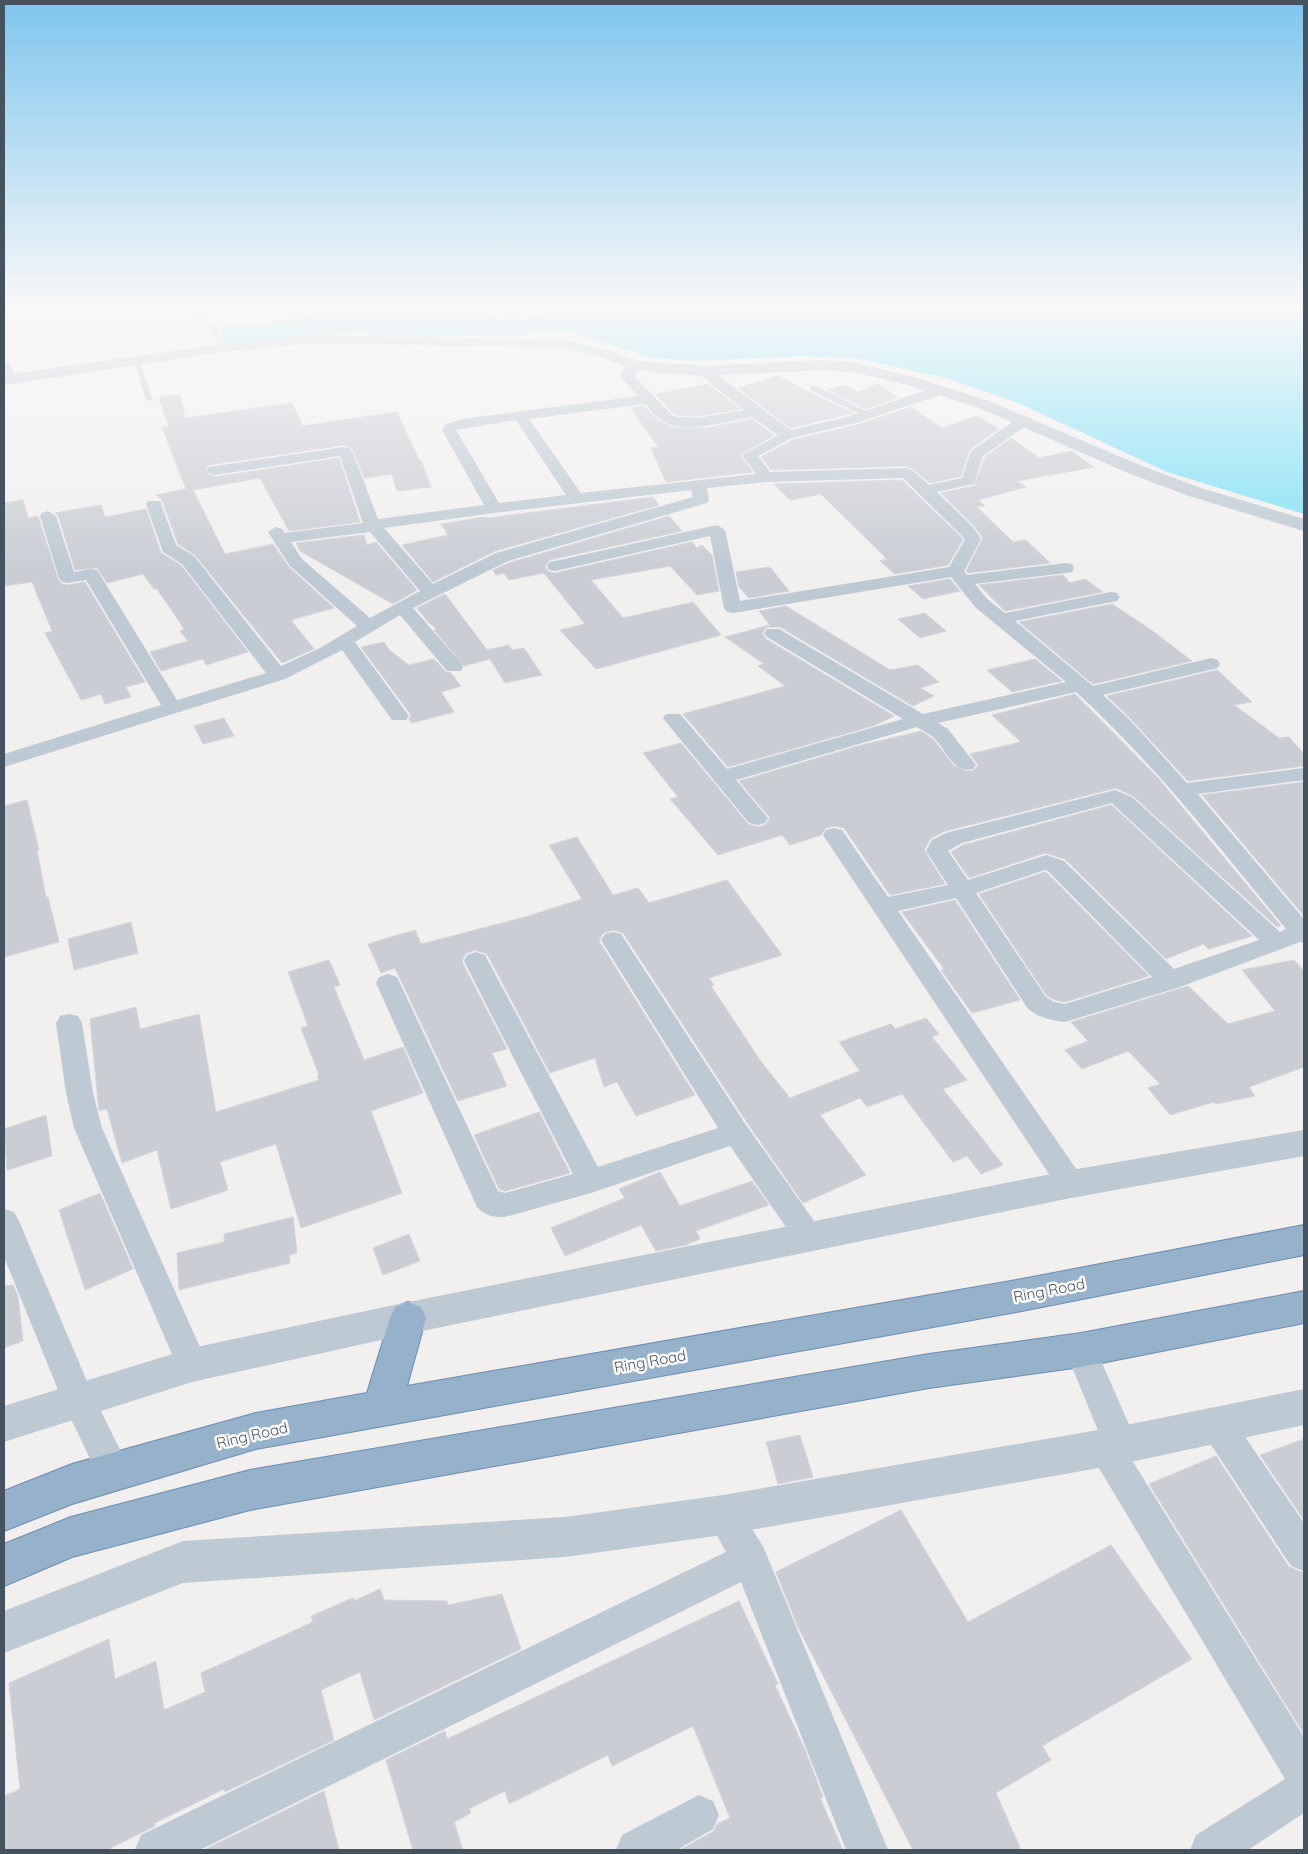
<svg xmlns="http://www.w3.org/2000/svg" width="1308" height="1854" viewBox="0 0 1308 1854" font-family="Quicksand,sans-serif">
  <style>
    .water { fill: #80e1f6 }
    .building { fill: #caced4; stroke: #d2d5db }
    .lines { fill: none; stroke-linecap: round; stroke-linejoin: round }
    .trunk-casing { stroke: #6c8eaf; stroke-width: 2 }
    .service { fill: #becad3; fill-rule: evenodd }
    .minor { fill: #becad3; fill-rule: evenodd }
    .tertiary { fill: #becad3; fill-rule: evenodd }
    .trunk { fill: #96b1ca; fill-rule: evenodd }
    .labels { text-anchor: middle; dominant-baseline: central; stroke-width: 5; stroke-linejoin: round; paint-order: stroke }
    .near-street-label { font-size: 15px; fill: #45535f; stroke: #fff }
  </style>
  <rect width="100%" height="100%" fill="#f2efef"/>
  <path class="water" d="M388,310h59l63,8 89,-8h705v204l-137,-42 -151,-70 -70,-24 -92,-20 -52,-2 -103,5 -46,-3 -80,-25 -138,4 -106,-4 -105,12 -5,-19z"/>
  <path class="building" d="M778,376l31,16 44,21 -63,15 -52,-40z
    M708,384l32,25 -42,7 -20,-1 -5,-2 -18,-19z
    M878,384l20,14 -33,11 -38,-19 19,-5 12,7z
    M180,395l5,23 107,-15 11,23 94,-14 22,48h2l10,27 -34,4 -5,-17 -28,4 -10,-26 -4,-5 -6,-2 -135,20 -4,4 3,5 6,3 125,-19 21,64 -71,9 -29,-53 -67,12 32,64 48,-10 16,23 45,41 -43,12 23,29 -32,14 -87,-108 -17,-11 -16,-44 -6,-5 30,-6 -24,-62h7l-10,-30z
    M644,406l15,15 12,6 36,1 45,-9 22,16 -34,20 13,17 -87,10 -15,-34 7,-1 -27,-39z
    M911,407l31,21 35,-12 22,13 -29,20 -9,27 -31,7 -17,-14 -6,-3 -136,4 -10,-13 32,-17 63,-15z
    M1011,438l28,20 32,-7 23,16 -77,14 9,6 -48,13 7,6 -8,1 36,35 13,-2 24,23 -82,10 -2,-2 17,-33 -9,-12 -33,-33 33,-7 11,-29z
    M902,480l61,59 -15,26 -53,9 -15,-13 7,-2 -66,-65 -31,6 -16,-16z
    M653,497l6,8 -164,46 -62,31 -31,-37 46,-10 -7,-11 44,-7 2,1z
    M23,500l5,18 10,-2 20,63 4,5 6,1 17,-3 60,100 -19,5 5,10 -26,7 -4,-10 -20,6 -36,-67 7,-2 -20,-49 -28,4v-83z
    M101,505l4,12 41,-8 15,44 20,12 67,87 -42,13 -3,-6 -42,12 -11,-19 38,-11 -8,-10 4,-1 -3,-6 -24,-35h-3l-11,-15 -36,9 -10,-15 -22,2 -17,-55 -3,-2z
    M669,516l13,15 -133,29 -4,7 4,5 6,1 137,-31 5,6 5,-3 10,10 7,36 -22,4 -27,-29 -79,14 32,38 70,-16 28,33 -125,34 -36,-39 25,-6 -41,-51 -35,7 -5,-7 -8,2 -3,-5 16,-7z
    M364,535l3,10 9,-3 41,48 -24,14 -93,-53 -4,-8z
    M770,567l19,24 -40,7 -10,-11 -3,-15z
    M1063,575l7,8 15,-4 18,13 -98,19 -26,-26z
    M950,579l10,12 -37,8 -15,-13z
    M445,594l42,56 22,-5 3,5 12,-2 18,27 -37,8 -15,-24 -26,7 -30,-36 3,-1 -9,-7 -11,-14z
    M1112,604l38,25 42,32 -99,23 -74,-62z
    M786,606l104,64 28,-5 21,17 -19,6 14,8 -21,10 -133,-79h-13l-5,6 4,6 128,77 -21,10 -145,41 -45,-53 102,-28 -27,-20 6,-2 -39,-27 45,-12 -11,-14z
    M925,613l21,18 -26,7 -22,-19z
    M384,642l5,8 20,15 25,-6 12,13 5,1 10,13 -20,6 13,20 -43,11 -2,-4 2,-4 -50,-68z
    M1035,659l27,22 -50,11 -25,-22z
    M1217,670l35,32 -18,3 45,33 10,-1 15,17v12l-116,15 -58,-63 -23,-22z
    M1075,694l83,84 123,148 -4,1 -144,-131 -17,-8 -171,43 -14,7 -7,12 21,34 -55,11 -46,-67 -10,-2 -8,2 -5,7 -31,10 -8,-10 -64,20 -48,-56 8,-2 -35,-44 38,-10 67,81 9,3 8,-2 5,-7 -31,-37 123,-36 59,-14 13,9 20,26 12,5h7l5,-6 -8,-11 51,-12 -29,-27z
    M224,718l10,18 -31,8 -9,-18z
    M1304,782v134l-102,-121z
    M27,800l12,50h-2l9,47h2l11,45 -55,15v-151z
    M1111,805l4,3 137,128 -43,13 -6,-5 -37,15 -101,-100 -20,-6 -76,25 -18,-26 12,-7z
    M577,837l36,58 25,-7 11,15 78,-23 55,75 -73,23 5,7 -3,1 51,77 28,35 70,-27 -21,-29 52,-18 4,5 31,-11 13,16 -7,3 35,43 -24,9 60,76 -22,9 -14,-18 -14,6 -51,-68 -35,13 -7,-9 -40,17 46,60 -63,28 -55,-79 -125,-191 -10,-3 -10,3 -4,8 96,154 -59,21 -19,-34 -13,5 -9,-29 -45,15 -63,-119 -12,-4 -10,4 -3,8 45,87 -15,4 15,33 -49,15 -63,-133 -14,5 -13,-29 47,-14 6,14 101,-26 60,-19 -33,-54z
    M1045,872l2,1 102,103 -84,26 -10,-2 -8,-4 -68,-102z
    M955,900l65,100 -48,13 -31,-43 3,-1 -42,-57z
    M131,922l7,31 -64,17 -6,-31z
    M329,960l11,25 -6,2 30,73 39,-13 20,46 -52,18 31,82 -101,35 -25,-84 -56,18 8,28 -57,19 -14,-59 -35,13 -15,-54 -8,2 -9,-92 46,-12 4,22 59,-15 17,98 103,-32 -2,-4 2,-1 -18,-47 7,-2 -20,-54z
    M1294,960l10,11v96l-55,20 6,9 -39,8 -2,-2 -44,13 -22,-27 12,-4 -32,-33 -46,18 -17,-19 23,-9 -17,-19 117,-36 40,38 47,-13 -33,-41z
    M539,1112l31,61 -65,18 -6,-2 -25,-54z
    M46,1115l6,41 -45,14 -3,-41z
    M660,1172l20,34 72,-25 17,24 -73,26 4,8 -14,6 -30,6 -15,-26 -76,31 -14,-28 74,-30 -6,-9z
    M100,1193l33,76 -48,21 -26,-80z
    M293,1217l4,36 -8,2 1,8 -111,27 -2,-37 47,-11v-8z
    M409,1234l11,27 -37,14 -10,-27z
    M13,1285l5,11 5,45 -19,7v-62z
    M800,1435l13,42 -35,7 -12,-42z
    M1304,1439v81l-44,-65z
    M1216,1456l73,111 15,6v161l-155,-250z
    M901,1510l67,112 143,-77 81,114 -150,87 9,14 -55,33 25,57h-108l-115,-223 -22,-55z
    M380,1589l4,11 63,1 1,4 54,-11 19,55 -147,71 -14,-48 -39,18 13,50 -109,52 -1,-3 -69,34v3l-48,24h-103v-54l16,-7 -11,-106 100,-44 6,40 41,-18 8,49 41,-18 -4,-19 112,-51 -2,-6 42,-18 1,3z
    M739,1601l39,83 -3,1 31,67 17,45 -3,1 23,52h-163l34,-19 3,-7 13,-6 -37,-92 -81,40 -4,-11 -99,49 -4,-13 -36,18 2,4 -17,9 9,28h-50l-27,-90 59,-29 2,8z
    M324,1791l15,59h-135z"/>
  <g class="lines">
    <g class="trunk-casing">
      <path id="trunk" d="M1304,1225v30l-282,56 -766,138 -184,55 -68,27v-40l68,-27 184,-51 111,-20 23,-75 5,-11 13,-5 13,5 5,11 -19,68 615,-107z
        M1304,1291v32l-223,44 -152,21 -679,122 -178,47 -68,29v-42l67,-27 179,-47 679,-116 152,-21z"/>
    </g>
    <path class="service" d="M195,310h6l14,17 151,-17h16l-164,20 8,18 -3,2 -3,-2 -8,-17z
      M134,360l5,1 14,40 -7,-2z
      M810,386h6l57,29 -7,2 -56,-27z"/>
    <path class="minor" d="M634,361l7,4 -6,12 37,38 6,2 20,1 46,-8 -45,-36 -2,-3 7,-4 5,1 81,62 57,-13 86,-29h10l2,3 -2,3 -87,29 -64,15 -34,18 12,16 137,-4 5,2 17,15 33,-7 9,-27 46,-32h10l2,3 -2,3 -44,31 -9,28 -37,8 36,35 8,12 -17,32 3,4 99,-12 6,1 2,4 -2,4 -6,1 -91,11 12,15 18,14 106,-21 6,1 3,4 -3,4 -102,20 78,65 118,-28 7,2 2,4 -2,4 -115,27 26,24 58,64 117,-15v12l-106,14 106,125v24l-4,-1 -120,45 -115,35c-15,-2 -25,-4 -37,-13l-72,-111 -58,13 183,265 4,8 -4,8 -10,4 -10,-4 -238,-357 3,-5 8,-2 8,2 46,67 60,-12 -22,-34 6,-11 14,-7 169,-43 17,7 148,135 6,-3c-67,-82 -132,-166 -210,-237l-138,31 10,6 25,32 3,4 -3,4c-20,5 -26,-18 -38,-30 -5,-5 -12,-8 -18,-12l-181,53 32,38 -3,5 -8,2 -8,-2 -83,-101 -3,-4 3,-4h14l47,55 176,-50 -136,-82 -3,-4 3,-4h12l144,85 143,-32 -91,-75 -24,-30 -218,36 -6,-1 -3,-4 -14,-72 -155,35 -6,-1 -2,-4 2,-4 6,-1 162,-36 8,5 15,71 209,-34 16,-28 -62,-61 -137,4 -59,6 2,12 -2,3 -199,58 -95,47 48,55 2,4 -2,4h-14l-47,-56 -45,27 54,74 -3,4h-14l-50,-70 -57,29 -281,88v-13l157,-49 -75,-125 -18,3 -6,-1 -3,-4 -19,-62 2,-3 6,-2 8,5 18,56 17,-3 6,1 80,130 89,-27 -84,-109 -19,-12 -17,-48 2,-3h12l16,44 18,11 87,110 39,-18 37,-22 -67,-60 -22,-34 8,-5 6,2 3,4 78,-10 -23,-67 -126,19 -5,-2 -3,-3 3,-3 135,-20 5,1 4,5 25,66 106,-14 -42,-75 4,-6 16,-5 176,-23 -17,-18v-4l8,-12zM645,404c5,5 11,13 17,17 22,14 67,0 90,-4l26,18 -36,20 14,19 -175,19 -52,-74zM516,420l50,75 -67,8 -43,-73zM691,490l2,7 -197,56 -63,31 -49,-56 110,-15zM370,532l50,59 -50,27 -68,-59 -11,-17zM1112,803l4,4 143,133 -85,29 -110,-108 -18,-6 -78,25 -20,-29 14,-8zM1045,870l3,1 104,106 -87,27 -11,-2 -8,-5 -70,-104z
      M4,362l5,1 9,16 -2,3h-10l-2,-4z
      M613,932l8,2 125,191 73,103 5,9 -5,9 -10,4 -10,-4 -69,-100 -139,47 -86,24c-12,0 -20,-1 -28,-10l-101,-224 3,-6 9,-3 9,3 101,214 7,2 68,-19 -109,-213 3,-6 9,-3 9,3 113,212 120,-39 -117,-188 4,-6z
      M69,1014l9,2 4,7 11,70 9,35 106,237 -5,10 -11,5 -11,-5 -107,-247 -8,-35 -10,-70 4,-7z
      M4,1209l10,3 5,9 73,172 39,79 -5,12 -12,5 -12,-5 -39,-82 -59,-145z
      M1081,1336l11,4 46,105 -8,12 174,280v76l-56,37h-58l6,-15 89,-56 -192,-321 -5,-11 5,-11 6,-3 -34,-83 5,-10z
      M1218,1410l12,5 74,108v48l-13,-5 -85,-129 -5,-11 5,-11z
      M723,1498l12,5 28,43 125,304h-42l-105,-268 -541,268h-65l6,-15 585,-283 -20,-37 5,-12z
      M699,1795l14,6 6,14 -6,14 -36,21h-61l6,-15z"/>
    <path class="tertiary" d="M314,335l250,5 49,12 24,9 67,5 119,-6 30,2 61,15 75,24 151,64 61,23 103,31v12l-115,-35 -61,-23 -151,-66 -73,-23 -51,-12 -30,-2 -119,6 -49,-3 -26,-5 -26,-10 -39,-10 -250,-5 -91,9 -219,33v-10l219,-31z
      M1304,1130v26l-233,42 -663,136 -216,48 -188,60v-36l188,-58 216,-46 663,-132z
      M1304,1389v36l-183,39 -398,71 -158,22 -382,26 -179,70v-42l179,-70 382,-24 158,-22 398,-69z"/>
    <use href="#trunk" class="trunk"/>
  </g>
  <linearGradient id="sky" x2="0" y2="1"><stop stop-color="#7ec6ee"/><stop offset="0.54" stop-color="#f9f8f8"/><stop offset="1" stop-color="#f9f8f8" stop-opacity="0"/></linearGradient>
  <rect width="1308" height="569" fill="url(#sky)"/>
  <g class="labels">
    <g class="near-street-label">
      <text transform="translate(1049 1290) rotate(-11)">Ring Road</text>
      <text transform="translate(650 1361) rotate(-10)">Ring Road</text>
      <text transform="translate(252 1435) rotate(-13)">Ring Road</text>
    </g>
  </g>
  <rect width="1308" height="1854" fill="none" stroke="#45535f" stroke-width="10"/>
</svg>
